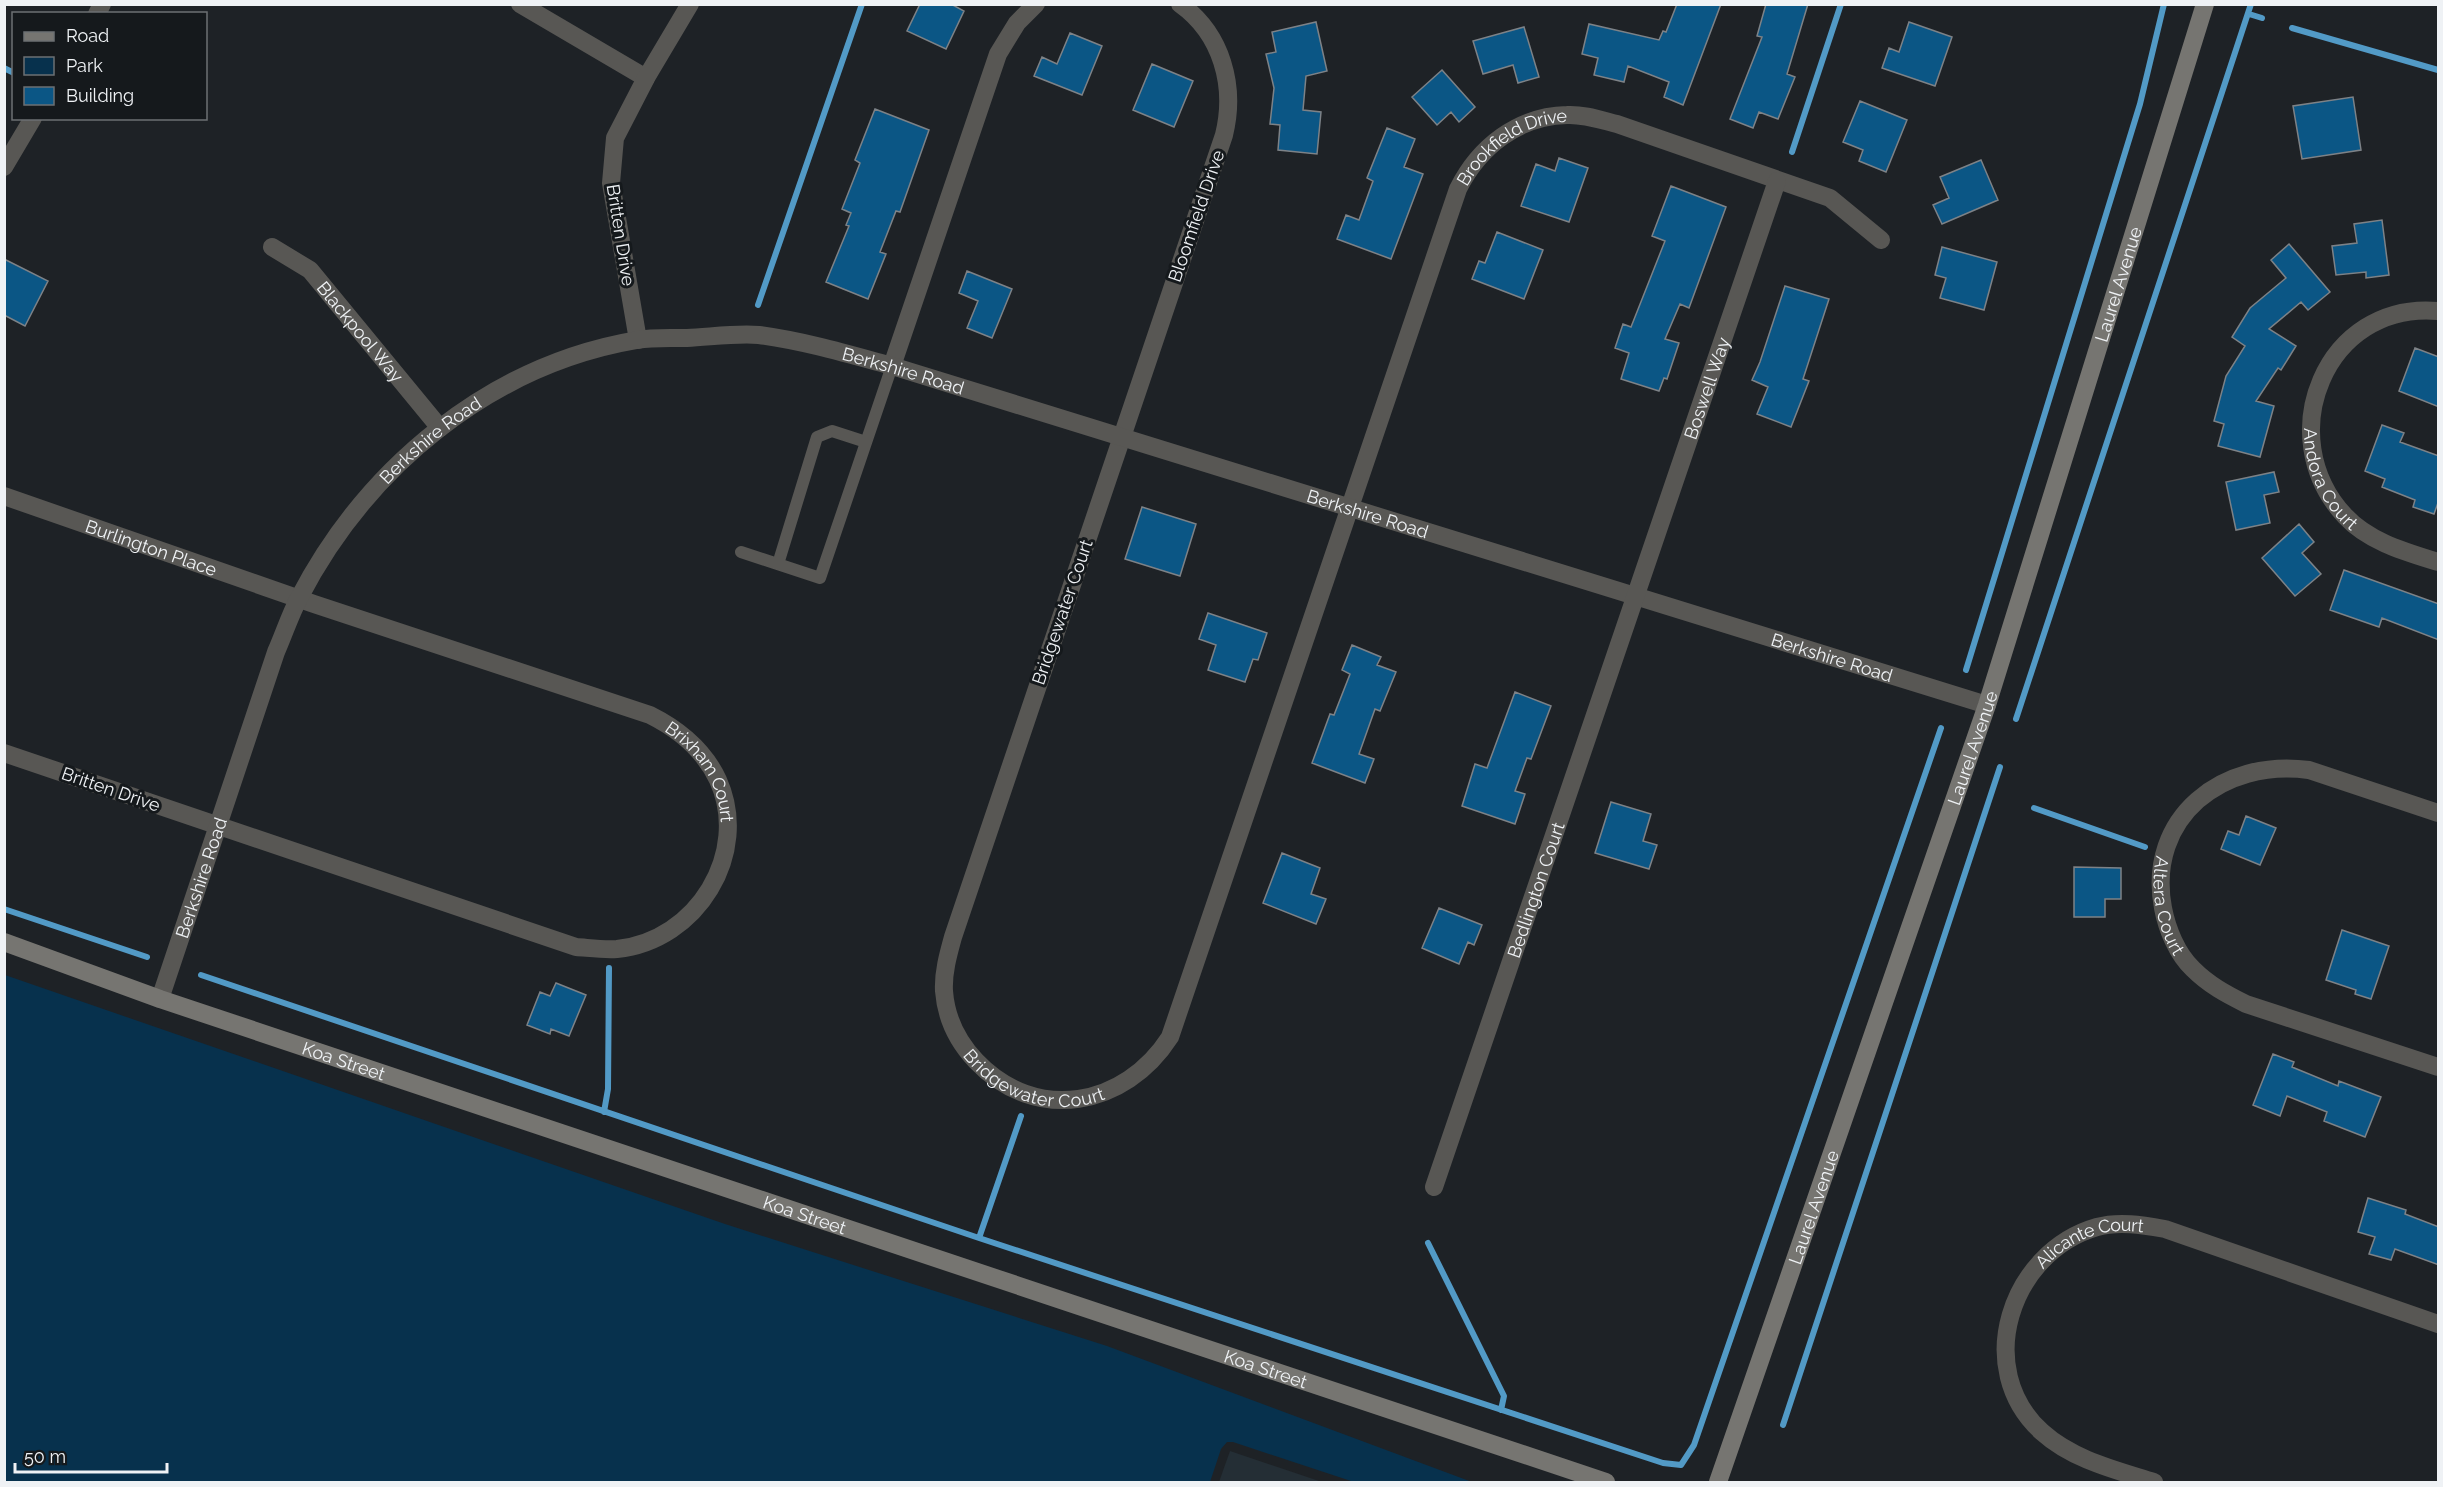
<svg xmlns="http://www.w3.org/2000/svg" width="2443" height="1487" viewBox="0 0 2443 1487" font-family="Raleway,sans-serif">
  <style>
    .built { fill: #242e35 }
    .green { fill: #07314d }
    .lines { fill: none; stroke-linecap: round; stroke-linejoin: round }
    .stream { stroke: #529ac6; stroke-width: 6 }
    .building { fill: #0b5685; stroke: #7d8287; stroke-width: 1.5 }
    .service { stroke: #585754; stroke-width: 12 }
    .minor { stroke: #585754; stroke-width: 18 }
    .secondary { stroke: #767571; stroke-width: 18 }
    .labels { text-anchor: middle; dominant-baseline: central; stroke-width: 6; stroke-linejoin: round; paint-order: stroke }
    .street-label { font-size: 18px; fill: #eff2f5; stroke: #15191c }
  </style>
  <rect width="100%" height="100%" fill="#1e2226"/>
  <path class="built" d="M1230,1451l92,31h-103z"/>
  <path class="green" d="M5,975l720,249 382,122 365,136h-118l-121,-40h-6l-6,7 -11,33h-1205z"/>
  <g class="lines">
    <path class="stream" d="M2249,14l13,4
      M2292,28l146,42
      M4,68l10,5
      M1792,152l49,-148
      M758,305l104,-301
      M1966,670l174,-566 24,-100
      M2016,719l235,-715
      M2034,808l111,39
      M4,909l143,48
      M201,975l778,263 684,225 18,2 13,-20 247,-717
      M604,1112l4,-23 1,-121
      M979,1238l42,-122
      M1428,1243l76,153 -3,14
      M1783,1425l217,-658"/>
  </g>
  <path class="building" d="M920,4h31l13,7 -18,38 -39,-18z
    M1677,4h44l-38,101 -19,-8 5,-15 -41,-16 -4,16 -30,-7 4,-17 -16,-4 7,-30 70,16 4,-9 3,1z
    M1766,4h42l-21,70 8,3 -17,42 -19,-7 -6,16 -23,-9 32,-82 -5,-1z
    M1316,22l11,49 -21,5 -3,34 18,2 -4,42 -39,-4 2,-25 -10,-1 4,-36 -8,-34 10,-2 -4,-20z
    M1909,22l43,15 -17,49 -53,-18 7,-20 10,4z
    M1524,27l15,50 -21,6 -5,-18 -30,9 -10,-33z
    M1070,33l32,13 -20,49 -48,-19 8,-19 15,7z
    M1152,64l41,17 -19,46 -41,-17z
    M1442,70l33,37 -16,15 -8,-10 -14,13 -25,-28z
    M2353,97l8,53 -59,9 -9,-53z
    M1860,101l47,19 -21,52 -27,-11 4,-11 -20,-8z
    M875,109l54,21 -29,82 -4,-1 -16,41 6,2 -18,45 -42,-17 23,-56 -3,-1 5,-12 -9,-4 18,-46 -5,-3z
    M1387,128l28,11 -11,28 19,7 -32,85 -54,-20 9,-24 13,5 14,-39 -6,-3z
    M1559,158l29,10 -19,54 -48,-16 15,-42 19,7z
    M1981,160l17,40 -56,24 -9,-19 16,-7 -9,-21z
    M1671,186l55,21 -37,101 -9,-4 -15,35 14,4 -12,36 -3,-1 -5,13 -38,-12 8,-26 -14,-5 8,-24 8,3 34,-86 -13,-5z
    M2382,220l7,55 -23,3v-6l-30,3 -4,-29 25,-3 -3,-19z
    M1497,232l46,18 -19,49 -52,-20 7,-18 6,2z
    M2289,244l41,48 -22,18 -7,-8 -32,27 27,17 -15,24 -3,-2 -22,33 18,5 -14,51 -42,-11 6,-22 -10,-3 12,-45 19,-30 -13,-9 18,-29 36,-30 -15,-18z
    M1942,247l55,15 -13,48 -44,-12 6,-20 -11,-3z
    M4,259l44,22 -23,45 -21,-11z
    M967,271l45,18 -20,49 -25,-10 11,-27 -19,-8z
    M1785,286l44,13 -26,80 6,2 -18,46 -34,-13 11,-27 -16,-7 8,-18z
    M2415,348l24,9v50l-40,-16z
    M2382,425l22,8 -4,9 39,14v44l-5,14 -21,-7 2,-7 -33,-13 3,-8 -20,-8z
    M2274,472l5,20 -15,3 6,28 -34,7 -10,-48z
    M1142,507l54,17 -16,52 -55,-17z
    M2299,524l15,18 -12,11 19,21 -26,22 -33,-38z
    M2344,570l95,34v36l-57,-22 -3,9 -49,-17z
    M1208,613l59,20 -9,27 -5,-1 -8,23 -37,-12 8,-25 -17,-6z
    M1352,645l29,12 -4,8 19,7 -16,39 -5,-2 -16,45 15,5 -9,24 -53,-20 18,-49 4,1 16,-41 -8,-4z
    M1515,692l36,14 -20,53 -4,-1 -12,33 10,3 -10,30 -53,-18 13,-42 12,4z
    M1611,802l40,12 -8,27 14,4 -8,24 -54,-16z
    M2246,816l30,12 -16,37 -39,-16 7,-18 11,4z
    M1282,853l38,15 -9,26 15,5 -10,25 -53,-21z
    M2074,867l47,1v31h-16v18h-31z
    M1439,908l43,17 -8,20 -6,-3 -9,22 -37,-16z
    M2342,930l47,16 -18,53 -16,-5 1,-4 -30,-10z
    M556,983l30,12 -17,41 -18,-7 -1,5 -23,-9 13,-33 10,4z
    M2273,1054l21,8 -2,5 46,19 1,-5 42,16 -16,40 -41,-16 3,-9 -40,-16 -7,20 -27,-11z
    M2368,1198l38,12 -1,4 34,13v38l-44,-16 -4,11 -22,-6 6,-17 -17,-5z"/>
  <g class="lines">
    <path class="service" d="M741,552l79,26 72,-212
      M778,564l39,-127 15,-6 34,11"/>
    <g class="minor">
      <path d="M520,4l126,74"/>
      <path id="s1" d="M1180,4c42,30 56,82 44,131l-271,802c-5,18 -10,36 -9,54 2,27 14,51 32,70 60,63 149,46 194,-24l288,-848c21,-42 60,-73 109,-74 16,-1 34,5 50,9l213,74 51,42"/>
      <path d="M97,14l5,-10"/>
      <path d="M4,167l29,-49"/>
      <path id="s2" d="M272,247l38,23 130,158"/>
      <path id="s3" d="M2438,311c-113,-10 -167,126 -93,205 24,26 61,36 93,46"/>
      <path d="M638,340l-27,-157 4,-45 31,-60 44,-74"/>
      <path d="M892,366l106,-312 19,-31 19,-19"/>
      <path id="s4" d="M4,496l310,108 336,111c28,14 54,35 68,65 33,73 -21,161 -101,169 -13,1 -27,-1 -41,-2l-572,-194"/>
      <path id="s5" d="M2438,813l-129,-43c-86,-12 -163,47 -146,138 4,21 14,46 30,61 16,16 33,25 53,35l192,63"/>
      <path id="s6" d="M160,999l116,-347c8,-18 14,-37 23,-54 68,-131 191,-233 338,-258 16,-3 33,-2 50,-2 23,-1 49,-5 72,-3 45,6 89,19 133,31l1095,339"/>
      <path id="s7" d="M1434,1187l343,-1006"/>
      <path id="s8" d="M2154,1482c-38,-12 -81,-22 -112,-50 -70,-63 -32,-180 55,-205 22,-6 45,-2 68,2l273,95"/>
    </g>
    <g class="secondary">
      <path id="s9" d="M4,942l156,57 1446,483"/>
      <path id="s10" d="M1718,1482l269,-777 218,-701"/>
    </g>
  </g>
  <g class="labels">
    <g class="street-label">
      <text stroke="none"><textPath href="#s1" startOffset="2322">Brookfield Drive</textPath></text>
      <text transform="translate(1196 216) rotate(-71)">Bloomfield Drive</text>
      <text transform="translate(621 235) rotate(81)">Britten Drive</text>
      <text stroke="none"><textPath href="#s10" startOffset="1263">Laurel Avenue</textPath></text>
      <text stroke="none"><textPath href="#s2" startOffset="124">Blackpool Way</textPath></text>
      <text stroke="none"><textPath href="#s6" startOffset="1136">Berkshire Road</textPath></text>
      <text stroke="none"><textPath href="#s7" startOffset="844">Boswell Way</textPath></text>
      <text stroke="none"><textPath href="#s6" startOffset="632">Berkshire Road</textPath></text>
      <text stroke="none"><textPath href="#s3" startOffset="250">Andora Court</textPath></text>
      <text stroke="none"><textPath href="#s6" startOffset="1622">Berkshire Road</textPath></text>
      <text stroke="none"><textPath href="#s4" startOffset="156">Burlington Place</textPath></text>
      <text transform="translate(1062 612) rotate(-71)">Bridgewater Court</text>
      <text stroke="none"><textPath href="#s6" startOffset="2108">Berkshire Road</textPath></text>
      <text stroke="none"><textPath href="#s10" startOffset="777">Laurel Avenue</textPath></text>
      <text stroke="none"><textPath href="#s4" startOffset="762">Brixham Court</textPath></text>
      <text transform="translate(111 789) rotate(19)">Britten Drive</text>
      <text stroke="none"><textPath href="#s6" startOffset="128">Berkshire Road</textPath></text>
      <text stroke="none"><textPath href="#s7" startOffset="314">Bedlington Court</textPath></text>
      <text stroke="none"><textPath href="#s5" startOffset="372">Altera Court</textPath></text>
      <text stroke="none"><textPath href="#s9" startOffset="360">Koa Street</textPath></text>
      <text stroke="none"><textPath href="#s1" startOffset="1190">Bridgewater Court</textPath></text>
      <text stroke="none"><textPath href="#s10" startOffset="291">Laurel Avenue</textPath></text>
      <text stroke="none"><textPath href="#s9" startOffset="846">Koa Street</textPath></text>
      <text stroke="none"><textPath href="#s8" startOffset="368">Alicante Court</textPath></text>
      <text stroke="none"><textPath href="#s9" startOffset="1332">Koa Street</textPath></text>
    </g>
  </g>
  <rect width="2443" height="1487" fill="none" stroke="#eff2f5" stroke-width="12"/>
  <rect x="12" y="12" width="195" height="108" fill="#15191c" stroke="#6c7073" stroke-width="1.5"/>
  <rect x="24" y="32" width="30" height="9" fill="#767571" stroke="#6c7073" stroke-width="1.5"/>
  <text x="66" y="42" font-size="18" fill="#eff2f5">Road</text>
  <rect x="24" y="57" width="30" height="18" fill="#07314d" stroke="#6c7073" stroke-width="1.5"/>
  <text x="66" y="72" font-size="18" fill="#eff2f5">Park</text>
  <rect x="24" y="87" width="30" height="18" fill="#0b5685" stroke="#6c7073" stroke-width="1.5"/>
  <text x="66" y="102" font-size="18" fill="#eff2f5">Building</text>
  <path d="M15 1463v9h152v-9" fill="none" stroke="#eff2f5" stroke-width="3"/>
  <text x="24" y="1463" font-size="18" fill="#eff2f5" stroke="#15191c" stroke-width="4.5" paint-order="stroke">50 m</text>
</svg>
